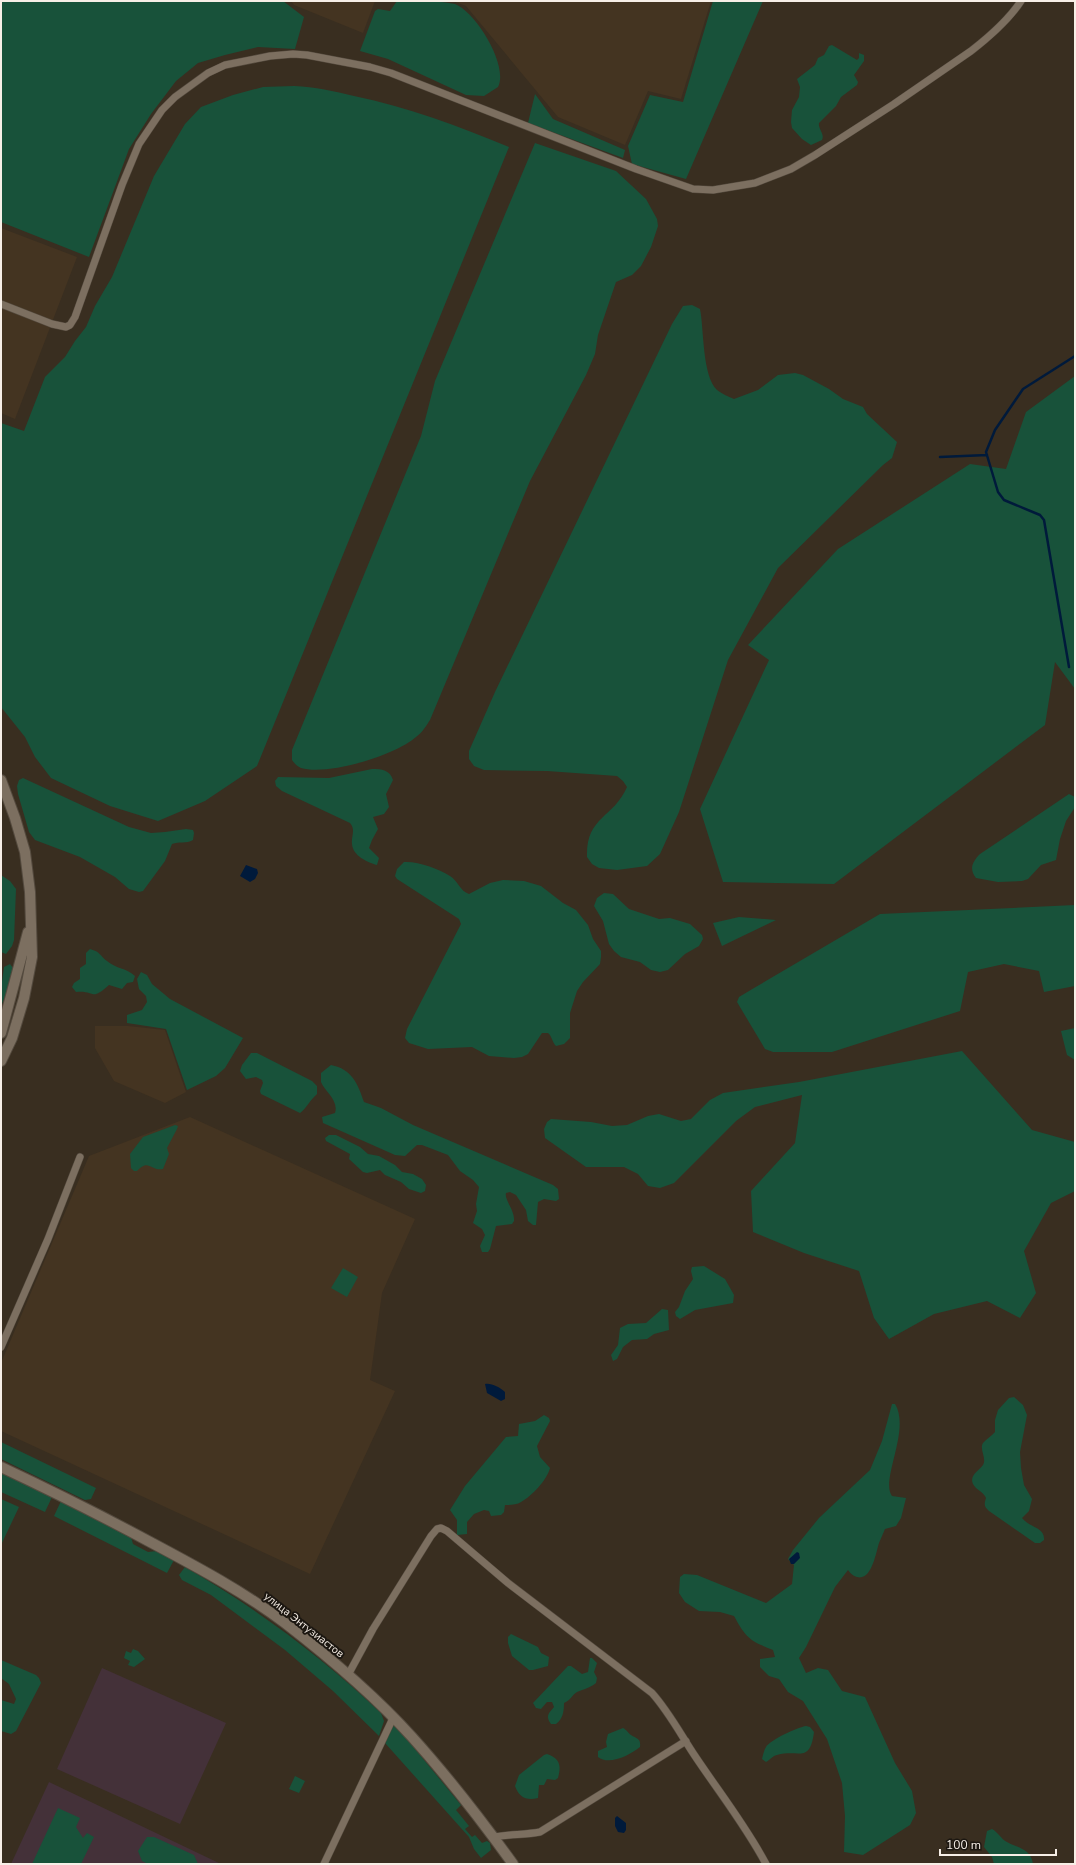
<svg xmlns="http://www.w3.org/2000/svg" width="1076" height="1865" viewBox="0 0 1076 1865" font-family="'Nunito Sans',sans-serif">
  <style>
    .built { fill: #443421 }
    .education { fill: #443139 }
    .green { fill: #18523a }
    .water { fill: #001a3b }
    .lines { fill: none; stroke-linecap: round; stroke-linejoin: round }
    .stream { stroke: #001a3b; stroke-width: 2.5 }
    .minor-casing { stroke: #544a3e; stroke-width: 8 }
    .secondary-casing { stroke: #544a3e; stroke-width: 12 }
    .minor { stroke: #7c6f60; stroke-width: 7 }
    .secondary { stroke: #7c6f60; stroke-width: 10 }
    .labels { text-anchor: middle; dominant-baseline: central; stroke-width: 4; stroke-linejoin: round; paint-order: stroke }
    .street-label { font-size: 11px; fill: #f7efe7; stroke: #1c1711 }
  </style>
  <rect width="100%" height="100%" fill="#392e20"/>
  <path class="built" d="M291,1h84l-12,32 -69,-28z
    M453,1h258l-30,98 -33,-8 -23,54 -67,-28 -92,-111z
    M1,228l76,29 -62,162 -14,-6z
    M95,1026h33l37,4 21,62 -21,11 -51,-22 -19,-33z
    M190,1117l225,102 -33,74 -12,87 25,11 -85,183 -309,-143v-68l88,-207z"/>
  <path class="education" d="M102,1668l124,55 -46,101 -123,-55z
    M49,1782l172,82h-210z"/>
  <path class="green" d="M1,1h282l21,16 -9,32 -37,-2 -33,8 -27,8 -22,18 -25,33 -22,35 -40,108 -88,-35z
    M397,1c19,0 40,-1 58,3 21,8 54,62 43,83l-14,9 -18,-1 -78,-36 -28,-8 15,-40 3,-2 12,2z
    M713,1h50l-77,178 -54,-15 -4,-18 22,-51 33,7z
    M832,45l25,15 2,-2v-5l5,2v6l-10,14 4,7 -1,3 -16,12 -5,9 -17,17c-1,6 6,11 3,17l-11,5 -9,-6 -10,-11 -1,-6 1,-12 7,-13 1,-10 -3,-8 18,-14 3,-7 6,-3 5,-9z
    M294,86c21,1 40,5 60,10 54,11 104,30 155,51l-252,619 -52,35 -47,20 -48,-15 -59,-28 -16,-21 -10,-20 -24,-30v-284l23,8 21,-54 20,-20 10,-16 11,-14 9,-21 17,-29 42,-101 31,-52 16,-17 32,-12 30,-8z
    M535,94l18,25 72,31 -2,8 -95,-35z
    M535,143l81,28 30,28 11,20 1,7 -7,21 -10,19 -9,9 -16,7 -18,53 -3,19 -9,21 -56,106 -100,239c-4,6 -8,13 -14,17 -20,18 -88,39 -115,31 -3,-1 -7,-5 -9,-8v-10l129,-314 14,-55z
    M692,305l8,4c4,19 2,67 17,81 5,4 12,7 17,9l24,-9 20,-15 17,-2 8,2 26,14 14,10 20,8 4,7 30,28 -5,16 -9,7 -105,103 -50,92 -49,152 -19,42 -13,12 -30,4 -18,-2 -7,-4 -5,-7c-1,-41 26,-38 40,-70l-4,-6 -6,-5 -70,-5 -63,-1 -10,-4 -5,-7v-8l26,-59 177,-368 11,-18z
    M1075,376v313l-20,-27 -10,63 -211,159 -111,-2 -23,-73 69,-149 -21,-15 90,-96 132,-85 36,5 20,-57z
    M372,769c10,0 18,1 21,11l-7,14 3,13 -5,7 -11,3 5,12 -6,11 -3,8 10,10 -2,7c-10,-3 -24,-9 -25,-21 -1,-8 4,-14 -2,-21l-68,-32 -6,-5 -1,-5 3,-4 51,1z
    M23,778l106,49 22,6 14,-1 21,-3 7,1 1,3 -1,7c-7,4 -14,1 -21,4l-7,17 -22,30 -4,1 -10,-3 -14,-12 -35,-20 -45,-17 -6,-8 -11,-38 -1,-8 2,-6z
    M1069,794l6,3v10l-9,14 -6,18 -4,21 -15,5 -13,14 -6,2 -24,1 -22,-4c-7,-9 -4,-16 4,-24z
    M404,862c14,-1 35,7 46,14 8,5 10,15 19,18l21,-11 13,-3 21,1 17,5 22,17 13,7 12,15 5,14 8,12v6l-1,7 -17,18 -6,9 -7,22v25l-6,6 -8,2c-4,-4 -4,-10 -8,-13h-6l-14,21 -6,3 -8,1 -25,-2 -17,-9 -44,2 -19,-6 -4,-5 2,-9 54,-105 -2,-5 -62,-40 -2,-3 2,-7z
    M1,875l9,6 6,8 -2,51 -2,6 -6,8 -5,-2z
    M604,893l9,1 16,15 30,10 11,-1 20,6 12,11 1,4 -4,7 -14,8 -17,16 -8,2 -9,-2 -11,-8 -19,-5 -7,-6 -5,-7 -6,-23 -9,-15 3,-8z
    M1075,905v81l-31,6 -5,-21 -35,-7 -36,8 -8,39 -128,41h-59l-8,-3 -28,-47 2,-5 15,-9 126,-74z
    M739,917l37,3 -54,26 -9,-23z
    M90,949c11,3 9,6 17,12 9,8 20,7 28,15l-2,6 -6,1 -5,6 -13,-4c-19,17 -13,5 -33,7l-4,-5 2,-4 6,-4v-11l6,-4v-11z
    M10,964l3,4 -2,14 -10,24v-17l3,-22z
    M141,972l6,3 5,9 18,15 73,39 -18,30 -9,8 -29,14 -21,-61 -39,-6v-8l15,-5 5,-8 -1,-6 -7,-7 -2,-10z
    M1075,1028v32l-8,-5 -6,-24z
    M962,1051l70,79 43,12v49l-24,12 -27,48 12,42 -16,25 -33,-17 -53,13 -45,25 -15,-21 -15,-47 -55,-18 -51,-21 -2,-41 44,-48 7,-48 -47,12 -19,14 -62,62 -14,5 -12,-2 -10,-12 -14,-7h-38l-41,-29 -1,-9 3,-7 4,-3 40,3 21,4 15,-1 21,-9 11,-2 22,7 10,-2 19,-19 13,-7 76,-11z
    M251,1053h6l55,28 5,5v8c-7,6 -11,15 -17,19l-39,-19 -1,-3 3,-8 -1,-3 -6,-3 -10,2 -6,-8 2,-6z
    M331,1065c21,4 27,19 33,37l17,6 32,17 140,60 5,4 1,10 -3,2 -12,-2 -6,3 -2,23h-3l-5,-4 -2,-11 -10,-15 -6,-3 -4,1c-2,7 9,17 8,28l-2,3 -16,2 -6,23 -2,3h-6l-2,-6 5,-11 -3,-6 -9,-6 4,-12 -1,-7 3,-17 -6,-7 -13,-9 -12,-16 -26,-10h-5l-12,11 -10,-1 -72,-32 -1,-6 13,-4c4,-13 -10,-21 -14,-31v-9z
    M175,1125l3,1 -1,3 -10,19 2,6 -6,15c-13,2 -14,-11 -26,2h-3l-3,-3 -1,-14 13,-17z
    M329,1135h7l24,12 8,7 11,2 16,9 7,7 11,2 9,5 4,6 -1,6 -4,2 -12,-4 -8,-7 -16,-7 -5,-5 -13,3 -4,-1 -14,-13 1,-5 -24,-13 -1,-3z
    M704,1266l21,13 9,16 -1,8 -38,7 -15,9 -4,-3 -1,-4 4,-5 6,-16 8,-12 -2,-8 1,-4z
    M343,1268l15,9 -11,20 -16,-9z
    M662,1309l6,1 1,20 -15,4 -7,5 -15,1 -9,7 -6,12 -4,2 -2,-6 7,-10 2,-17 8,-4 18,-1z
    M1014,1397l9,8 4,10 -7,37 1,16 3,17 8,14 -3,12 -7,7c8,10 23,9 22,22l-4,3h-5l-46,-32c-5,-4 -5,-7 -3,-13 -2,-6 -10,-8 -13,-14 -4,-9 6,-13 10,-19 4,-7 -4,-16 0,-22 3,-4 9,-7 12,-11v-12l3,-10 11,-12z
    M892,1404h3c16,26 -15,76 -3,92l14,2 -5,20 -5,8 -11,3c-2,5 -4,9 -6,14 -3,9 -7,38 -22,34 -4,-1 -7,-4 -9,-7l-13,17 -29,60 -7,11 7,15 12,-5 10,2 14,21 23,6 30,66 17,28 4,22 -6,12 -47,30 -19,-3 1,-36 -3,-33 -15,-44 -24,-38 -15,-9 -9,-13 -10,-3 -9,-9v-8l15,-2 -2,-7c-23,-9 -27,-12 -39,-34l-14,-4 -21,-1 -14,-9 -6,-9 1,-16 4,-3 13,1 69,28 26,-19 2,-19 -6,-6 5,-9 26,-32 51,-48 12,-29z
    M544,1415l5,3 1,3 -13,25 3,11 10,11c-3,12 -18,28 -29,34 -4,3 -11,3 -16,3l-1,7 -3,3 -10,1 -2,-5 -5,-1 -10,4 -7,8v12l-10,1v-15l-7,-10 15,-24 41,-49 12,-1 1,-12 16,-3z
    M1,1442l95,46 -5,11 -6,1 -84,-41z
    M1,1473l51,24 -7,15 -44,-20z
    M1,1499l18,8 -18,38z
    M61,1501l70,36 2,7 15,8 9,-1 17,9 -7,13 -113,-57z
    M185,1567c71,41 136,89 196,146l3,8 -5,15 -46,-45 -48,-41 -74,-55 -29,-15 -3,-5z
    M511,1634l27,13 3,6 8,4 -1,9 -15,4h-4l-17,-14 -4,-13v-6z
    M133,1649l5,2 7,8 -11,8 -6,-2 2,-4 -6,-3 2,-7 5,2z
    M590,1658h2l5,5 -3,9 3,6 -1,5c-6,5 -12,6 -19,9 -5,3 -6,8 -13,11 0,8 -1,16 -8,21h-5c-6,-8 -2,-11 3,-17l-2,-5h-5l-6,7 -5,-1 -3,-5 35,-37h3l11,8 6,-2z
    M1,1660l35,15 3,3 2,5 -25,48 -5,3 -10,-3v-31l13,4 2,-5 -7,-15 -8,-6z
    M394,1725l8,8 59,72 -5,5 13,16 -4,3 7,8 3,-2 7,8 5,-2 3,2 1,7 -10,8 -7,-9 -5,-12 -84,-94 7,-17z
    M806,1726l4,1 4,5c-4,32 -15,17 -37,23 -5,1 -7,5 -11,7l-4,-3c1,-4 2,-9 4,-12 4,-7 32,-20 40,-21z
    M623,1728c4,2 5,5 8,7 6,4 10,3 9,12 -10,8 -31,19 -42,10v-6l9,-4 -1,-5 2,-8z
    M547,1754c14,5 14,12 11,24l-3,2 -8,-1 -3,6h-5l-1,13c-12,3 -19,-1 -23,-12l4,-11 25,-20z
    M295,1776l10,5 -6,12 -10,-4z
    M58,1808l22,10 -4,9 7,11 4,-5 7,4 -13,27h-49z
    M992,1829c6,3 9,10 15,13 11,6 24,7 26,22h-39l-2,-7 -8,-10 3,-16z
    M147,1837h7l40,18 4,9h-50l-6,-3 -4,-10z"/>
  <path class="water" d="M246,865l11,4 1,4 -3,6 -5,3 -10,-6z
    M485,1384c7,-1 14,3 20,8v7l-4,2 -14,-8z
    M797,1552l2,1 1,5 -6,6h-3l-2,-5z
    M617,1816l9,7v7l-2,3 -6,-1 -3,-6v-8z"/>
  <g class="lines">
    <path class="stream" d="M940,457l47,-2
      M1069,667l-25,-147 -4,-5 -36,-15 -6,-8 -12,-40 9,-22 28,-41 52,-33"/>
    <g class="minor-casing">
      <path id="minor" d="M1,304l51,20 14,3 4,-2 5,-8 47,-132 17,-41 23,-34 13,-13 33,-24 17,-8 45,-9 23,-2 14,1 63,12 21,6 245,96 57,20 20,1 42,-7 36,-14 24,-14 79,-51 77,-53c18,-14 37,-30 50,-50
        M1,1347l47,-108 32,-82
        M348,1675l25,-46 58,-93 6,-7 4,-1 6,3 61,52 144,110c17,19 29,42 43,63 24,36 51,70 71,108
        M495,1837c15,-3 29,-2 45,-5l146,-91
        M324,1864l69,-146"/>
    </g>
    <g class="secondary-casing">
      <path id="secondary" d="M1,780l14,38 10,34 5,40 2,65 -8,41 -12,40 -11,23
        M1,1033l27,-101
        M1,1467c51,24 101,49 151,76 45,24 92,49 133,80 44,34 89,72 127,114 36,40 70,84 101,127"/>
    </g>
    <use href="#minor" class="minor"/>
    <use href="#secondary" class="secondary"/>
  </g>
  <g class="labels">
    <g class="street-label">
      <text transform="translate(304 1625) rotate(38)">улица Энтузиастов</text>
    </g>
  </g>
  <rect width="1076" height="1865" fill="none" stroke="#f7efe7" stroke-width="4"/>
  <path d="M940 1849v6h116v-6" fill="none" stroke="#f7efe7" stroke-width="2"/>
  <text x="946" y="1849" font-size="12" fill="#f7efe7" stroke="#1c1711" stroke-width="3" paint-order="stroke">100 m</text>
</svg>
